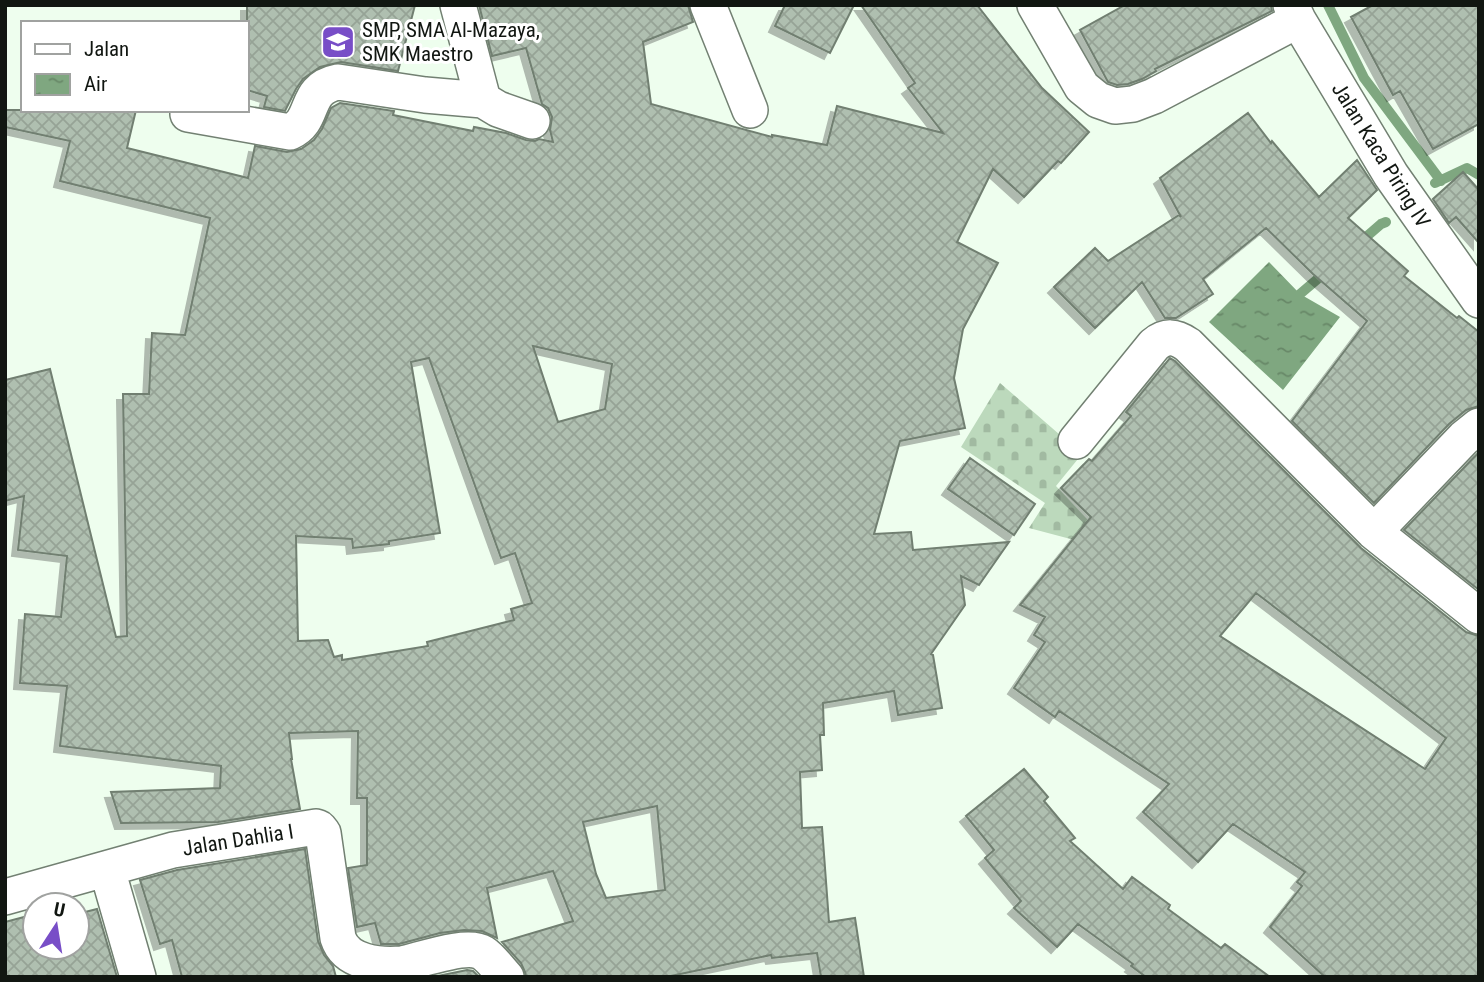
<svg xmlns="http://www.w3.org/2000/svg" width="1484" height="982" viewBox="0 0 1484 982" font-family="'Roboto Condensed',sans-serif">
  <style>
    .cemetery { fill: url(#cemetery-stones) }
    .water { fill: url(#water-ripples) }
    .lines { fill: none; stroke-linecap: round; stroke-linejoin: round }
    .stream { stroke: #7fa780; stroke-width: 10 }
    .building { fill: url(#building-cross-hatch); stroke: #717f71; stroke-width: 2; fill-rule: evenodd; filter: url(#shadow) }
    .street-casing { stroke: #728072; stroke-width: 38 }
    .street { stroke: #fff; stroke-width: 35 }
    .labels { text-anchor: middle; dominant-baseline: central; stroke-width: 6; stroke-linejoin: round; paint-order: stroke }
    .poi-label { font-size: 21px; fill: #111611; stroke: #fff; text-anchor: start }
    .street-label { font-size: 21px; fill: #111611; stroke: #fff }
  </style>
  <defs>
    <pattern id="cemetery-stones" width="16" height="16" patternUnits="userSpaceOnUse" patternTransform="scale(1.75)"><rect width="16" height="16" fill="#bcd9bc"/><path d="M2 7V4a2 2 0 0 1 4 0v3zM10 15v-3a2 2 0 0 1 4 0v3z" fill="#a1baa1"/></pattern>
    <pattern id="water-ripples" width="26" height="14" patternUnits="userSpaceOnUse" patternTransform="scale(1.75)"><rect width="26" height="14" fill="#7fa780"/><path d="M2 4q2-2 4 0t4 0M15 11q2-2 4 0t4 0" fill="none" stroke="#678767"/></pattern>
    <pattern id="building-cross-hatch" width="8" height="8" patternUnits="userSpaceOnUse" patternTransform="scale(1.75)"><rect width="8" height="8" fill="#afbfb0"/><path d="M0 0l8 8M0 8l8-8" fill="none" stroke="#96a396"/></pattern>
    <filter id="shadow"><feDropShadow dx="-6" dy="6" stdDeviation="0" flood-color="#0004"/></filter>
  </defs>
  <rect width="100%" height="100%" fill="#eefeee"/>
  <path class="cemetery" d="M1000,383l82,71 -26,32 45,48 -4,12 -68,-18 16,-25 -84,-56z"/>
  <path class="water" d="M1269,262l31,32 40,23 -57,73 -74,-68z"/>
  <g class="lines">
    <path class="stream" d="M1328,5l36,73 77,103
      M1435,183l32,-15 12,7
      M1358,244l23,-20 5,-2
      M1300,294l27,-23"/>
  </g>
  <path class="building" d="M247,5h168l-17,66 -57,-9 -21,5 -17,12 -7,10 -11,22 -21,-4 3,-11 -20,-6z
    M479,5h209l5,17 -50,20 8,62 121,33v-2l55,10 10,-39 106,27 -35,-45 7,-5 -54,-78h116l65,83 47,44 -28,31 -3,-2 -34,36 -31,-28 -36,73 41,21 -35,66 -9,49 11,50 -65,13 -26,93 37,-2 2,18 96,-8 -30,43 -18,-9 4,29 -34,49 2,1 9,53 -44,7 -4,-24 -71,12 1,32h-4l2,35 -22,2 2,56 20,-1 7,95 26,-4 9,59h-43l-4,-24 -45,5 -1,-3 -105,22h-140l-1,-5 -4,-9 -19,-21 71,-21 -20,-50 -66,17 10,50 -15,-7 -18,-1 -24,3 -41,11h-18l-6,-21 -18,4 -9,-59 19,-3v-67h-10l1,-67 -69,2 3,26h-1l9,50 -82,13 -97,1 -10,-31 109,-4 1,-22 -161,-20 7,-60 -47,-3 5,-69 36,3 6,-61 -49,-6 6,-54 -19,5v-121l45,-11 66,268 11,-1 -4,-242h26l3,-61 33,2 25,-117 -150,-37 10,-40 -65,-14v-17h131l-9,38 121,30 7,-32 32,6 14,-3 13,-9 8,-11 9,-21 9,-5 54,8 -1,4 80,16 1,-4 32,6 20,7 9,1 4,-2 14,3 -3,-12 2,-13 -4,-9 -6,-4 -16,-56 -34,8zM533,346l79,18 -7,45 -47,13zM429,358l72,200 14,-5 17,50 -21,6 3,11 -87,22 1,4 -86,14v-5l-8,2 -6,-17 -30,1 -2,-105 56,3 1,9 36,-4v-3l51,-8 -29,-171zM657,806l8,84 -59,8 -10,-24 -13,-52z
    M785,5h69l-24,48 -55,-27z
    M1125,5h146l1,6 -117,58 1,2 -14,8 -14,5 -11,1 -9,-3 -28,-52z
    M1373,5h106v119l-46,25 -33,-58 -7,4 -42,-78z
    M1248,113l23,30 1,-2 47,56 38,-37 20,30 -29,28 60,53 -4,5 53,42 2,-2 20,16v74l-13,4 -17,14 -75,79 -82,-82 75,-100 -54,-47 -47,-46 -63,51 10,15 -37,24h-11l-23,-36 -47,46 -41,-41 41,-39 13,13 71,-46 2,2 -21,-39z
    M1463,172l16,18v53l-23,-26 -7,6 -16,-24z
    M1170,358l5,3 186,187 105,84 13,4v341h-154l-55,-50 32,-41 -5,-4 8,-10 -72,-48 -35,38 -55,-50 26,-28 -110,-73 -4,6 -41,-29 31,-46 -11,-7 11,-18 -25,-12 71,-88 -30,-29 28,-29 3,2 39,-45 -5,-4zM1256,593l190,145 -21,31 -205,-133z
    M1479,452v138l-75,-60z
    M970,458l65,46 -21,31 -66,-46z
    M1024,769l24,28 -4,4 31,37 -5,3 53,48 9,-12 38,28 -2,4 53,39 4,-4 45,33h-124l-15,-11 2,-2 -55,-40 -21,23 -43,-39 7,-7 -36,-43 9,-8 -28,-34z
    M305,849l13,92 6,14 9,11 3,11h-154l-10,-37 -12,4 -20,-64 37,-10z
    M97,909l20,68h-112v-55l30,-8v33h42v-33z
    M467,970l6,1 6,6h-46z"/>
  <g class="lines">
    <g class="street-casing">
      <path id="street" d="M458,5l25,95 15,9 34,12
        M708,5l42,105
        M1035,5l47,82 16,13 17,6 18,-2 21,-8 144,-76
        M1291,5l7,15 93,155 88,125
        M188,114l102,18c27,-12 12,-43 48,-50l87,13 58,5
        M1076,441l78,-96c12,-10 21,-9 34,0l186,187 105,84
        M1374,532l90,-94 15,-12
        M107,869l31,108
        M5,897l168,-47 143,-23 3,1 4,5 15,105c8,25 42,28 64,26 19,-4 65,-21 81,-11 8,5 16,17 23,24"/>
    </g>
    <use href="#street" class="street"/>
  </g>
  <defs>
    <g id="school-square" transform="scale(1.75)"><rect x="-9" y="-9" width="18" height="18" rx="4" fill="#784ec7" stroke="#fff"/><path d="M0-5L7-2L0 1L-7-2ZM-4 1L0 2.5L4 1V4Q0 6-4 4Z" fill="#fff"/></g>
  </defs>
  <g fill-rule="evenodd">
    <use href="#school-square" x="338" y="42"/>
  </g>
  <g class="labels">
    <g class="poi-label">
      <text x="362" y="30">SMP, SMA Al-Mazaya,<tspan x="362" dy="24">SMK Maestro</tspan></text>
    </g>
    <g class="street-label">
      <text transform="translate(1381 155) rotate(58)">Jalan Kaca Piring IV</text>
      <text transform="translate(238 840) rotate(-9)">Jalan Dahlia I</text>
    </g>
  </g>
  <rect width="1484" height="982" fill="none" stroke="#111611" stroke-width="14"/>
  <rect x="21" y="21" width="228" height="91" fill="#ffffff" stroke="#a0a2a0" stroke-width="2"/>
  <rect x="35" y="44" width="35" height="10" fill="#ffffff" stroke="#a0a2a0" stroke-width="2"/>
  <text x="84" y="56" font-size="21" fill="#111611">Jalan</text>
  <rect x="35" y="74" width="35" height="21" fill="url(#water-ripples)" stroke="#a0a2a0" stroke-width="2"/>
  <text x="84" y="91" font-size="21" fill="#111611">Air</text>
  <g transform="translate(56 926) rotate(12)"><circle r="33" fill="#ffffff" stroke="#a0a2a0" stroke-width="2"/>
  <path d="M0-5L12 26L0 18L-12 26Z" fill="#784ec7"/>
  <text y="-10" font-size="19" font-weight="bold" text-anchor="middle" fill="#111611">U</text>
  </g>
</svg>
